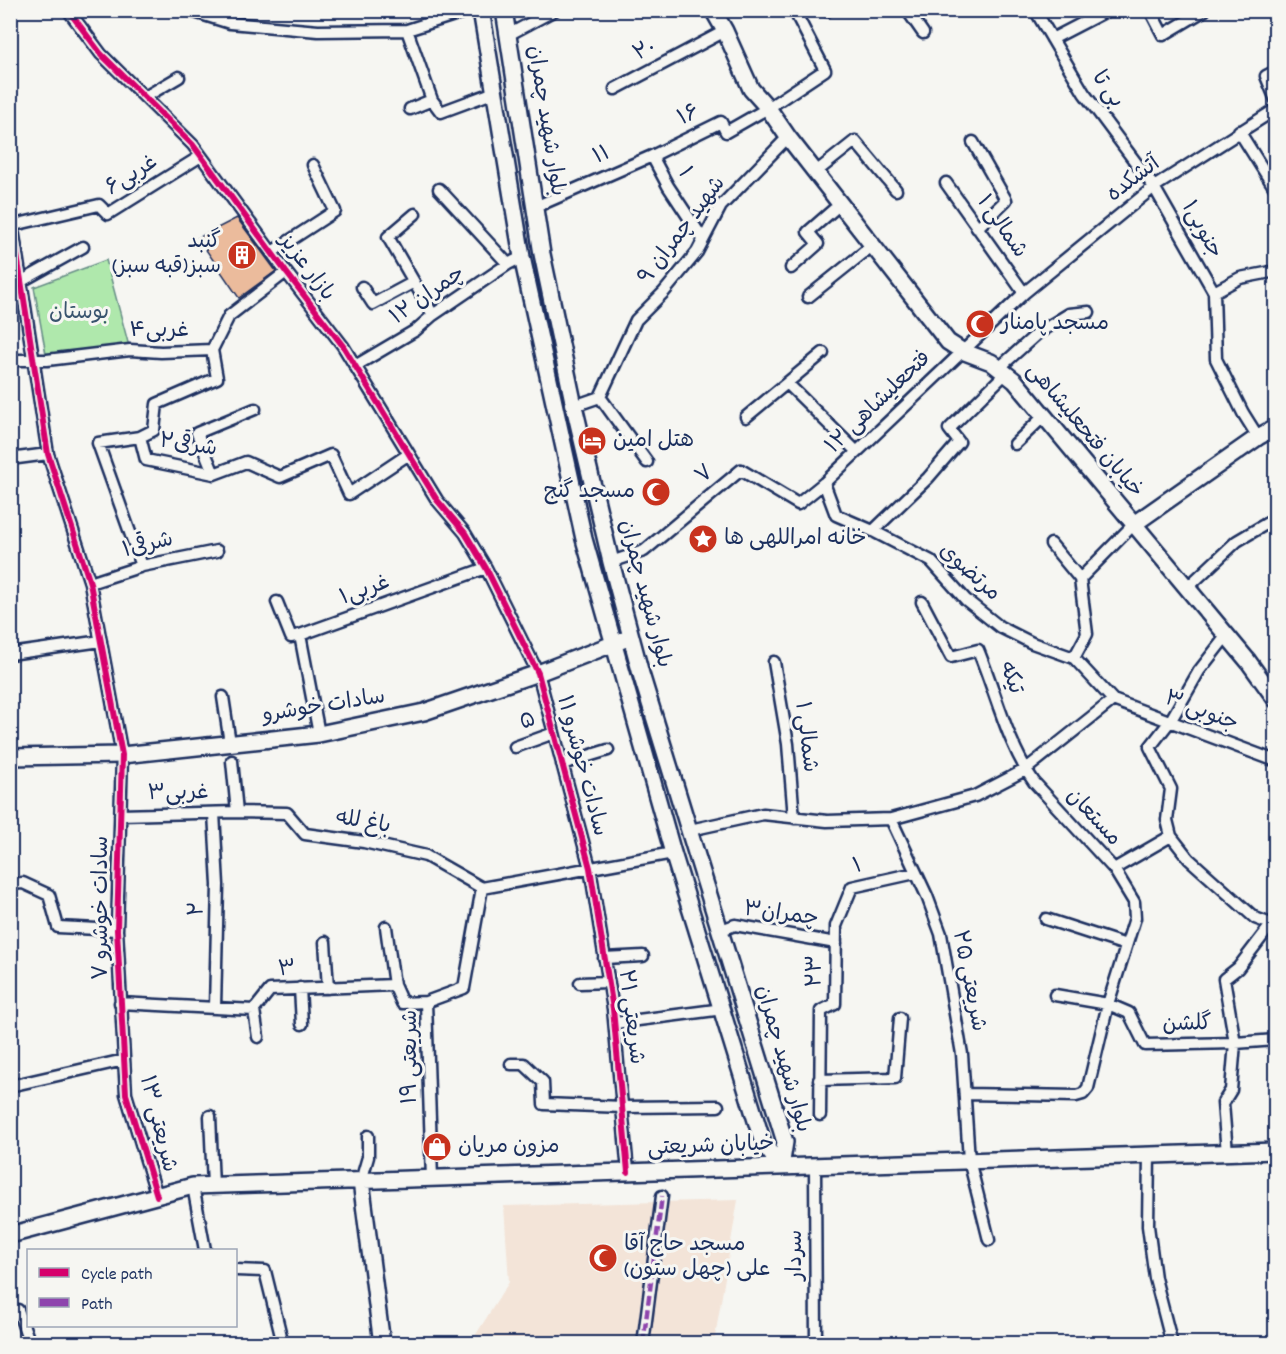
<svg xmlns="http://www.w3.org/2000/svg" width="1286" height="1354" viewBox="0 0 1286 1354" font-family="Dekko,'Playpen Sans Arabic',sans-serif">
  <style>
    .built { fill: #f3e4d8 }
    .green { fill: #afe8ac; stroke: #658c85; stroke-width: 1.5 }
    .building { fill: #ebbb9c; stroke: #1b2f5e; stroke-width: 1.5 }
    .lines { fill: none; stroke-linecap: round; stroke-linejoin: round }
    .street-casing { stroke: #1b2f5e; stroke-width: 15 }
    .secondary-casing { stroke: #1b2f5e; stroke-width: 20 }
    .street { stroke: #f6f6f2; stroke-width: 10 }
    .secondary { stroke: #f6f6f2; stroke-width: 15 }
    .quiet { stroke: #8e44ad; stroke-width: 4.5; stroke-dasharray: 9 4.5; stroke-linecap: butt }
    .cycleway-casing { stroke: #f6f6f2; stroke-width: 10 }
    .cycleway { stroke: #d6006c; stroke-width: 6 }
    .labels { text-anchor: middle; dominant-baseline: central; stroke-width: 6; stroke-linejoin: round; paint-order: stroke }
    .street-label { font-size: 22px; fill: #1b2f5e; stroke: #f6f6f2 }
    .poi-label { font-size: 22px; fill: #1b2f5e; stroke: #f6f6f2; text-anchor: start }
    .park-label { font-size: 22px; fill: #39546e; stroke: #f6f6f2 }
  </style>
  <rect width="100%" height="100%" fill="#f6f6f2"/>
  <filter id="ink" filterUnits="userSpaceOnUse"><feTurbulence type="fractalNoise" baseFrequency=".0167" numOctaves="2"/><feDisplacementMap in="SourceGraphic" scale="12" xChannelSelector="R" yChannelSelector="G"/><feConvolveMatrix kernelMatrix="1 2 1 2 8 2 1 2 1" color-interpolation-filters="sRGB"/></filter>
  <g filter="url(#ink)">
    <path class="built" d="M738,1200l-24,143 -244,1 39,-62 -5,-76z"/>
    <path class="green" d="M106,260l24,90 -83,10 -13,-73z"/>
    <path class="building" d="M237,218l39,53 -37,27 -41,-60z"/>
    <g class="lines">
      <g class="street-casing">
        <path id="street" d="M68,10l33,44 92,91 93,127 57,74 94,154 28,33 21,35 52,105 52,195 23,141 15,163
          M188,10l42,13 88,8 89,-1 63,-20
          M827,10v1
          M907,10l16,23
          M1035,10l49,83 70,94 60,105 2,67 27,54 15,24
          M1150,10l13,25 42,-25
          M407,30l25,70 9,12 54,-20
          M508,35l47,-25
          M1052,39l56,-29
          M1276,71l-10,5 10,24
          M615,89l110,-58
          M145,97l34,-20
          M410,109l22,-9
          M1239,131l37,59
          M973,142l33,58 -29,28
          M652,156l16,30 35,53
          M816,172l39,-31 41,49
          M946,183l78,110
          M439,189l69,75
          M535,207l117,-51 69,-34 5,10 42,-24 57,-38 -31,-60
          M10,210l38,244 42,129 32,172 -5,175 9,164 31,102
          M415,214l-27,23 45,78
          M14,225l85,-20 9,9 93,-58
          M272,252l63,-41 -22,-46
          M791,268l27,-24 -10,-12 32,-28
          M22,281l61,-34
          M362,287l11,17 41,-22
          M1214,292l26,-14 36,-7
          M808,297l65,-52
          M10,360h37l83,-10 31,2 51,-2 17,-34 57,-44
          M355,366l61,-36 17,-15 75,-51 14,-7
          M999,368l39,-35 31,-19 20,-2
          M787,383l69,68
          M600,397l47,65
          M574,406l26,-9 36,-77 28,-28 33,-40 24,-46 67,-69
          M746,417l77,-64
          M140,437l14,-7 3,-26 60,-26 -5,-28
          M1015,444l29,-28
          M10,459l38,-5
          M214,474l-17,-41 58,-24
          M824,483l12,32 37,16 58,30 35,39 34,27 32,16 42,15
          M1134,524l-54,55 7,55 -13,24 39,42 163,61
          M873,531l55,-53 31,-36 -10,-13 57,-56
          M1051,544l29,35
          M611,562l33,-11 97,-81 57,34 26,-21 200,-190 130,-106 122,-78
          M142,566l-44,-123 42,-6 6,23 68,14 32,-12 34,15 51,-22 18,39 60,-40
          M90,583l52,-17 75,-15
          M1187,588l50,-47 39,-23
          M277,602l14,35 9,-2 186,-67
          M922,602l29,55 27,-7c18,43 29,93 56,132l80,87 57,-33
          M300,635l19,99
          M1227,635l-28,36 -28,49 -21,27 21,42 -4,31 4,16 18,23 66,59 21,8
          M10,654l91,-13
          M774,662l14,82 6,74
          M223,697l7,46
          M515,747l39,-14
          M232,761l5,51
          M562,764l46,-14
          M214,813l4,72 -3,122
          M120,815l117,-3 50,1 18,21 59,8 62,14 56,32
          M891,819l36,77 14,38 21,120 7,106 20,80
          M690,830l73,-16 64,7 64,-2 84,-23 50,-26 88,-70
          M10,884l13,-1 26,12 9,32 59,3
          M482,888l191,-35
          M1046,919l80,26
          M386,927l8,58
          M721,930l14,-5 101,18
          M325,942l3,46
          M604,958l39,-2
          M580,983l28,-1
          M300,988l2,36
          M1055,995l53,9 21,9 16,32 90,-2 41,-3
          M120,1003l134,7 16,-20 124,-5 8,18 24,-1
          M254,1010l4,27
          M615,1023l108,-14
          M511,1064h13l19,18 1,22 79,3 95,-1
          M819,1080l76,-2 5,-60
          M10,1086l114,-26
          M965,1094l111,2 7,-2 5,-6 20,-84 27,-86 -1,-16 -20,-33
          M820,1115l1,-104 14,-7 1,-78 16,-39 63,-14
          M210,1116l3,70
          M1227,1153l-4,-50 8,-13 4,-47 -11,-64 14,-11 36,-47
          M1149,1154l-1,72 7,52 17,66
          M815,1166l1,178
          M432,1179l-6,-177 38,-14 18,-100
          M361,1181l7,-24v-21
          M193,1186l12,64
          M236,1270l29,1 18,73
          M18,1310l12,34
          M643,1344l19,-148"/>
      </g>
      <g class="secondary-casing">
        <path id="secondary" d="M481,10l41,247 62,282 89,314 90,290 18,24
          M504,10l38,244 32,152 37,156 30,112 144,468 -4,25
          M713,10l12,21 26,58 17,19 20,29 160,205 14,9 29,11 24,19 233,280 28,39
          M1134,524l124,-87 18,-10
          M10,757l112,-2 197,-21 105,-22 114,-39 85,-33
          M361,1181l21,163
          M10,1235l183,-49 1083,-35"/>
      </g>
      <use href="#street" class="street"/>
      <use href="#secondary" class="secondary"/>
      <path class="quiet" d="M643,1344l19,-148"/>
      <g class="cycleway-casing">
        <path id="cycleway" d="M68,10l33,44 92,91 93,127 57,74 94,154 28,33 21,35 52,105 52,195 23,141 15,163
          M10,210l38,244 42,129 32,172 -5,175 9,164 31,102"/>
      </g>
      <use href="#cycleway" class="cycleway"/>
    </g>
  </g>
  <defs>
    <g id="building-disc" transform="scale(1.5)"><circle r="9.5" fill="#c8321e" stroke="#f6f6f2"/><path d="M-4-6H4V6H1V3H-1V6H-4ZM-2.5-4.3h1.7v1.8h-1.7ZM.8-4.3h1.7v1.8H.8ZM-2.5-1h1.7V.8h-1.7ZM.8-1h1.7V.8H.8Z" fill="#fff"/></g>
    <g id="mosque-disc" transform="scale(1.5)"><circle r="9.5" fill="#c8321e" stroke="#f6f6f2"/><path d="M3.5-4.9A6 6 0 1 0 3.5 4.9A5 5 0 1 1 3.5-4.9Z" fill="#fff"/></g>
    <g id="hotel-disc" transform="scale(1.5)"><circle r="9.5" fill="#c8321e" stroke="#f6f6f2"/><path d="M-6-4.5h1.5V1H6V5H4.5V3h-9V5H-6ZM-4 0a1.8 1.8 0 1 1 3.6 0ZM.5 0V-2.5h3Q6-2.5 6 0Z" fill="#fff"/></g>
    <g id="sight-disc" transform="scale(1.5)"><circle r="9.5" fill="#c8321e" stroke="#f6f6f2"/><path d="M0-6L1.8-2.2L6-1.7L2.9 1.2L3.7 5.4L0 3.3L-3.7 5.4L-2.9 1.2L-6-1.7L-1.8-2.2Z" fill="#fff"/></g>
    <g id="shop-disc" transform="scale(1.5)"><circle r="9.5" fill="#c8321e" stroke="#f6f6f2"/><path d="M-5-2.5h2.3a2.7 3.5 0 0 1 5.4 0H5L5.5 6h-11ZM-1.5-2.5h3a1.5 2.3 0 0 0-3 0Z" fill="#fff"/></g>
  </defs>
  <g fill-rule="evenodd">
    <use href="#building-disc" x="242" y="255"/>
    <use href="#mosque-disc" x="980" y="324"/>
    <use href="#hotel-disc" x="592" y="441"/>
    <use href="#mosque-disc" x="656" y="492"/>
    <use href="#sight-disc" x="703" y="539"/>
    <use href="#shop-disc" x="437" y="1147"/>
    <use href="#mosque-disc" x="603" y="1258"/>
  </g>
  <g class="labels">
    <g class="street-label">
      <text transform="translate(645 51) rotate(-28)">۲۰</text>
      <text transform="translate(1107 90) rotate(55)">بی تا</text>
      <text transform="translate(689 116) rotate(-26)">۱۶</text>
      <text transform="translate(545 121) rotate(81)">بلوار شهید چمران</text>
      <text transform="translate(602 156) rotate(-24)">۱۱</text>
      <text transform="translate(684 173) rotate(60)">۱</text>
      <text transform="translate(132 176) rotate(-32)">غربی۶</text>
      <text transform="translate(1134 180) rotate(-37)">آتشکده</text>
      <text transform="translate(1001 227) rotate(55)">۱ شمالی</text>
      <text transform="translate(1201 230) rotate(61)">جنوبی۱</text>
      <text transform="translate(683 231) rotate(-53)">شهید چمران ۹</text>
      <text transform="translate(306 268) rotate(53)">بازار عزیز</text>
      <text transform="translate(428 296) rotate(-35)">چمران ۱۲</text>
      <text x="159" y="331">غربی۴</text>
      <text transform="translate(879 403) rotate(-44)">فتحعلیشاهی ۱۲</text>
      <text transform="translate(1084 431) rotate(50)">خیابان فتحعلیشاهی</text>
      <text transform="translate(188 446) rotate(9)">شرقی۲</text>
      <text transform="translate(705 475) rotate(-40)">۷</text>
      <text transform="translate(148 546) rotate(-14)">شرقی۱</text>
      <text transform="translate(969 573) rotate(42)">مرتضوی</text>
      <text transform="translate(365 591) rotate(-20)">غربی۱</text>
      <text transform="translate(644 594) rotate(75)">بلوار شهید چمران</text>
      <text transform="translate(1010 678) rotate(70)">تیکه</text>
      <text transform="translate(324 707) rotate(-9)">سادات خوشرو</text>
      <text transform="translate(1201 712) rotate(21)">۳ جنوبی</text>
      <text transform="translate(528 722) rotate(-21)">۵</text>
      <text transform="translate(805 737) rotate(83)">شمالی ۱</text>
      <text transform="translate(581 766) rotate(75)">سادات خوشرو ۱۱</text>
      <text transform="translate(178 794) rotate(-1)">غربی۳</text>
      <text transform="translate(1093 818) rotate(47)">مستعان</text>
      <text transform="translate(363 823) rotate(10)">باغ لله</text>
      <text transform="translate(858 867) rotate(-18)">۱</text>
      <text transform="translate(102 908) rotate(-90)">سادات خوشرو ۷</text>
      <text transform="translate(198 909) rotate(-88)">۲</text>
      <text transform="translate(781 915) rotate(8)">چمران۳</text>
      <text transform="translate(287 970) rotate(-5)">۳</text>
      <text transform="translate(816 971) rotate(-89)">۲۳</text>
      <text transform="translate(968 981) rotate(79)">شریعتی ۲۵</text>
      <text transform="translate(630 1017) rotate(83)">شریعتی ۲۱</text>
      <text transform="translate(1187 1025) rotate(-1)">گلشن</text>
      <text transform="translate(411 1057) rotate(-90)">شریعتی ۱۹</text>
      <text transform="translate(782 1059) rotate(74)">بلوار شهید چمران</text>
      <text transform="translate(157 1124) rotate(76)">شریعتی ۱۳</text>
      <text transform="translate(711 1147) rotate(-2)">خیابان شریعتی</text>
      <text transform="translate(796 1255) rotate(-90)">سردار</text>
    </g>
    <g class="poi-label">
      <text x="221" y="242" text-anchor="end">گنبد<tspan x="221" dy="25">سبز(قبه سبز)</tspan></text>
      <text x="1001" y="324">مسجد پامنار</text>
      <text x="613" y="441">هتل امین</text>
      <text x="635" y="492" text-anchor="end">مسجد گنج</text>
      <text x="724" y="539">خانه امراللهی ها</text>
      <text x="458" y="1147">مزون مریان</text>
      <text x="624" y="1245">مسجد حاج آقا<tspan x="624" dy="25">علی (چهل ستون)</tspan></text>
    </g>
    <g class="park-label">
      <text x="79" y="313">بوستان</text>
    </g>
  </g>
  <rect width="1286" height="1354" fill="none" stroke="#f6f6f2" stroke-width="36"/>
  <rect x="18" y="18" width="1250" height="1318" fill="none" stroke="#1b2f5e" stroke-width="2" filter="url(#ink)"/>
  <rect x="27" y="1249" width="210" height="78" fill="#f6f6f2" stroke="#9ea6b7" stroke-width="1.5"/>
  <rect x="39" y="1268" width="30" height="9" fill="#d6006c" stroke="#9ea6b7" stroke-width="1.5"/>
  <text x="81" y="1279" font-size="18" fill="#1b2f5e">Cycle path</text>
  <rect x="39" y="1298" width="30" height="9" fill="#8e44ad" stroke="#9ea6b7" stroke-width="1.5"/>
  <text x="81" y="1309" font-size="18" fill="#1b2f5e">Path</text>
</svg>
